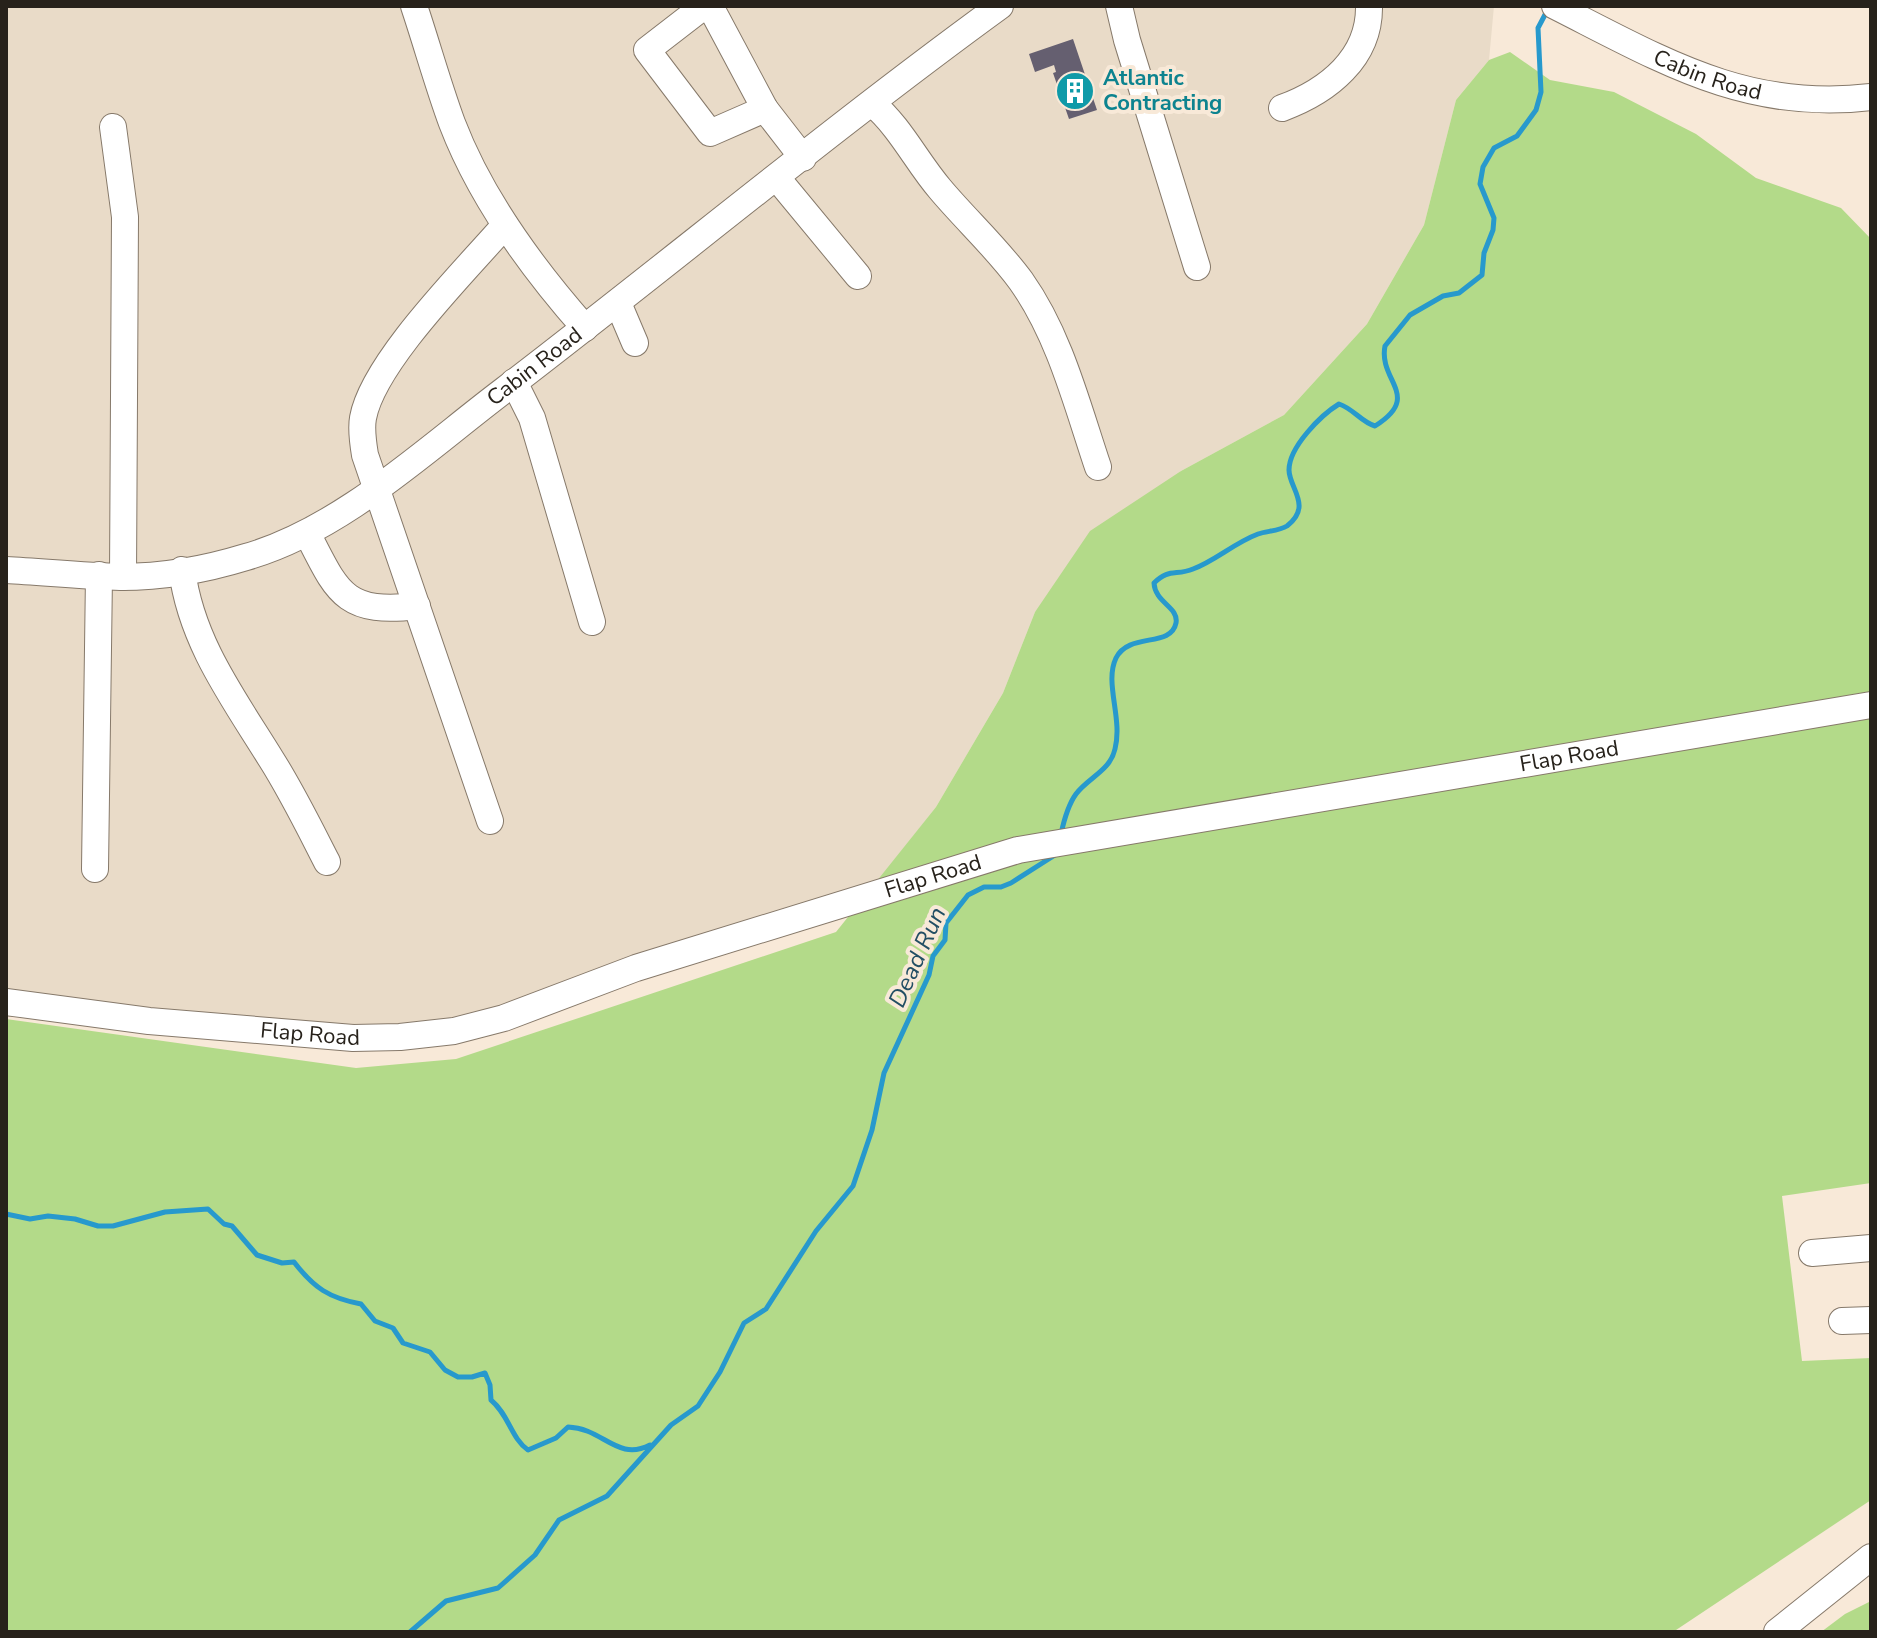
<svg xmlns="http://www.w3.org/2000/svg" width="1877" height="1638" viewBox="0 0 1877 1638" font-family="'Nunito Sans',sans-serif">
  <style>
    .industrial { fill: #e9dbc8 }
    .green { fill: #b3da89 }
    .lines { fill: none; stroke-linecap: round; stroke-linejoin: round }
    .stream { stroke: #2799cd; stroke-width: 5 }
    .building { fill: #655f70 }
    .minor-casing { stroke: #86796a; stroke-width: 28 }
    .minor { stroke: #fff; stroke-width: 26 }
    .labels { text-anchor: middle; dominant-baseline: central; stroke-width: 8; stroke-linejoin: round; paint-order: stroke }
    .street-label { font-size: 22px; fill: #27221b; stroke: #f8e9d8 }
    .culture-label { font-size: 22px; font-weight: bold; fill: #0d838f; stroke: #f8e9d8; text-anchor: start }
    .water-label { font-size: 24px; font-style: italic; fill: #224e64; stroke: #f8e9d8 }
  </style>
  <rect width="100%" height="100%" fill="#f8e9d8"/>
  <path class="industrial" d="M6,6h1488l-5,54 -33,40 -32,125 -57,99 -83,91 -103,56 -146,141 -32,81 -67,114 -59,75 -419,141 -51,9 -401,-37z"/>
  <path class="green" d="M1510,52l40,28 64,12 82,42 60,44 85,30 30,31v944l-89,13 20,165 69,-3v142l-198,132h-1667v-613l350,49 100,-9 380,-127 100,-125 67,-114 32,-81 55,-81 91,-60 103,-56 83,-91 57,-99 32,-125 33,-40z
    M1871,1601v31h-50l24,-18z"/>
  <g class="lines">
    <path class="stream" d="M1061,834c3,-14 7,-29 15,-40 13,-17 34,-23 39,-45 8,-31 -11,-66 1,-91 13,-26 55,-10 60,-35 3,-16 -21,-20 -22,-40 15,-15 22,-7 39,-14 22,-8 41,-26 65,-35 8,-3 21,-3 29,-8 26,-20 2,-38 2,-56 0,-23 32,-55 50,-66 15,5 22,18 36,22 48,-30 3,-45 10,-80l25,-31 33,-19 16,-3 23,-18 2,-22 9,-23 1,-12 -14,-34 3,-17 11,-19 23,-12 19,-26 5,-18 -3,-64 10,-19
      M6,1214l24,5 18,-3 27,3 23,7h15l52,-14 43,-3 16,15 8,2 25,29 25,8 12,-1c20,26 35,36 67,42l14,17 18,7 10,15 27,9 15,18 13,7h14l13,-4 5,12 1,15c18,15 20,38 37,50l28,-12 12,-11c35,1 49,35 82,18
      M410,1632l36,-31 52,-13 37,-33 24,-35 48,-24 64,-71 27,-19 22,-34 24,-49 22,-14 50,-78 37,-45 19,-56 12,-57 45,-98 4,-19 12,-16 1,-17 22,-28 16,-8h17l10,-4 44,-28"/>
  </g>
  <path class="building" d="M1073,39l24,71 -28,9 -16,-46 3,-1 -2,-7 -19,7 -6,-18z"/>
  <g class="lines">
    <g class="minor-casing">
      <g id="minor">
        <path d="M414,6c13,39 24,79 38,117 29,76 80,145 133,205"/>
        <path d="M704,6l-57,44 63,83 55,-24"/>
        <path d="M710,6l55,103 38,49"/>
        <path d="M1119,6l8,34 70,227"/>
        <path id="s1" d="M1555,6c107,54 191,106 316,91"/>
        <path d="M872,103c29,25 44,58 68,86 26,31 57,59 81,92 39,55 56,124 77,186"/>
        <path d="M1282,108c46,-17 88,-50 87,-102"/>
        <path d="M113,127l12,90 -2,360"/>
        <path d="M777,178l81,98"/>
        <path d="M618,303l17,40"/>
        <path d="M514,382l18,36 60,204"/>
        <path d="M307,533c30,58 36,82 110,73"/>
        <path id="s2" d="M6,570c38,2 77,6 115,7 40,0 86,-8 125,-20 95,-27 179,-107 257,-166 166,-127 328,-262 497,-385"/>
        <path d="M182,570c9,72 52,129 89,189 21,33 38,68 56,103"/>
        <path d="M490,821l-125,-366c-2,-12 -4,-26 -2,-37 10,-56 104,-149 142,-193"/>
        <path d="M95,869l4,-294"/>
        <path id="s3" d="M6,1002l143,19 204,17 47,-1 54,-6 50,-13 132,-50 382,-118 853,-145"/>
        <path d="M1812,1253l59,-5"/>
        <path d="M1842,1321l29,-1"/>
        <path d="M1777,1632l94,-75"/>
      </g>
    </g>
    <use href="#minor" class="minor"/>
  </g>
  <defs>
    <g id="building-disc" transform="scale(2)"><circle r="9.5" fill="#0f9aa8" stroke="#f8e9d8"/><path d="M-4-6H4V6H1V3H-1V6H-4ZM-2.5-4.3h1.7v1.8h-1.7ZM.8-4.3h1.7v1.8H.8ZM-2.5-1h1.7V.8h-1.7ZM.8-1h1.7V.8H.8Z" fill="#fff"/></g>
  </defs>
  <g fill-rule="evenodd">
    <use href="#building-disc" x="1075" y="91"/>
  </g>
  <g class="labels">
    <g class="street-label">
      <text stroke="none"><textPath href="#s1" startOffset="168">Cabin Road</textPath></text>
      <text stroke="none"><textPath href="#s2" startOffset="590">Cabin Road</textPath></text>
      <text stroke="none"><textPath href="#s3" startOffset="1602">Flap Road</textPath></text>
      <text stroke="none"><textPath href="#s3" startOffset="954">Flap Road</textPath></text>
      <text stroke="none"><textPath href="#s3" startOffset="306">Flap Road</textPath></text>
    </g>
    <g class="culture-label">
      <text x="1103" y="78">Atlantic<tspan x="1103" dy="25">Contracting</tspan></text>
    </g>
    <g class="water-label">
      <text transform="translate(917 957) rotate(-66)">Dead Run</text>
    </g>
  </g>
  <rect width="1877" height="1638" fill="none" stroke="#27221b" stroke-width="16"/>
</svg>
